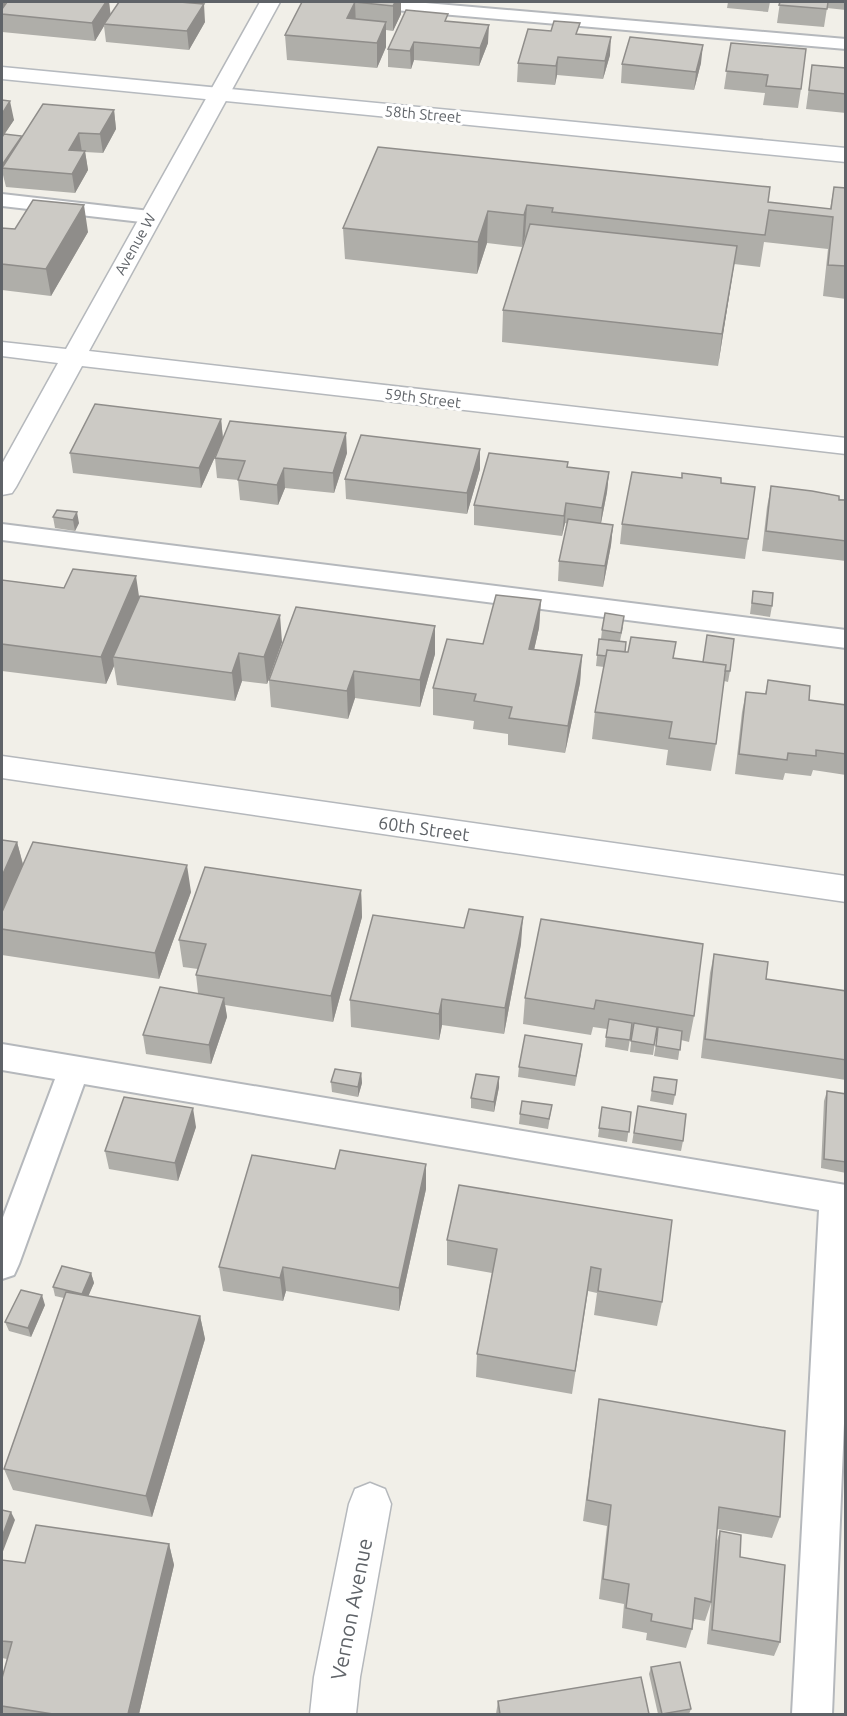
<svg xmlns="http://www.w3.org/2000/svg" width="847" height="1716" viewBox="0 0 847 1716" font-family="Ubuntu,sans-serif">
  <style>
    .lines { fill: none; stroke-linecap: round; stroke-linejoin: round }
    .lane-casing { stroke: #b5b8bc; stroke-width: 4 }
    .street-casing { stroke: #b5b8bc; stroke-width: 3 }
    .secondary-casing { stroke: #b6babf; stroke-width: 3 }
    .lane { fill: #fff; fill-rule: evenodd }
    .street { fill: #fff; fill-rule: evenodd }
    .secondary { fill: #fff; fill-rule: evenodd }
    .wall { fill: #afaea9 }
    .shaded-wall { fill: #8f8d8a }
    .building { fill: #cccac5; stroke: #8f8d8a; stroke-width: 1.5 }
    .labels { text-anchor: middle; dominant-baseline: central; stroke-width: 6; stroke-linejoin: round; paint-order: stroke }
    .far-street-label { font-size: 15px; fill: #5f6368; stroke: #fff }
    .street-label { font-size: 18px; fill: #5f6368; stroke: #fff }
    .near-street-label { font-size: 21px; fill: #5f6368; stroke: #fff }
  </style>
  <rect width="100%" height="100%" fill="#f1efe8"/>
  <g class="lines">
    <g class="lane-casing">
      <path id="lane" d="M352,2h62l432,37v10l-486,-42 -6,-1z
        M2,194l148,17 7,2 3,4 -3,4 -7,2 -148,-17z
        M2,524l844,106v18l-844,-108z
        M2,1044l844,141v190l-14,339h-40l27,-504 -735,-126 -65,180 -5,11 -12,4v-59l53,-141 -53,-9z"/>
    </g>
    <g class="street-casing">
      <path id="street" d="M260,2h20l-191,349 757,87v16l-764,-88 -66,121 -4,6 -10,2v-31l56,-101 -56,-7v-14l64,7z
        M2,756l844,120v26l-844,-124z
        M370,1483l15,6 6,15 -31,173 -4,37h-46l4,-37 35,-173 6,-15z"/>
    </g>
    <g class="secondary-casing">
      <path id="secondary" d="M2,67l844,81v14l-844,-83z"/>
    </g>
    <use href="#lane" class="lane"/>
    <use href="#street" class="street"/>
    <use href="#secondary" class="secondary"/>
  </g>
  <path class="wall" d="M2,2h3v2l2,-2h102l1,12 95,8 -16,28 -83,-8 -2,-16 -9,15 -93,-9z
    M302,2h99v12l-8,17 -7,-1v17l-9,21 -90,-8 -2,-25z
    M728,2h42l-2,10 -41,-4z
    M780,2h66v8l-19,-2 -3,19 -47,-4z
    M448,21l40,22 -9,23 -65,-6 -3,9 -23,-2v-18z
    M579,34l31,21 -7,24 -46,-4 -2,10 -38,-3 1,-19z
    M731,43l70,46 -3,19 -35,-3 2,-12 -41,-4z
    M701,63l-7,27 -73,-7 1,-19z
    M812,65l34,3v45l-40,-4z
    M2,100l12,20 -10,14 18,3 92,-27 2,19 -13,24 -18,-1 3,18 -13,23 -69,-6 -3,-12 -1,3z
    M378,147l390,55 62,7 4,-22 12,1v111l-23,-3 5,-47 -64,-7 -4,25 -26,-3 -16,102 -216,-24 1,-32 23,-73 -4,10 -35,-4 -10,31 -132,-15 -2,-31z
    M2,228l13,1 73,3 -37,64 -49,-6z
    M221,419l2,20 -22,49 -128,-15 -3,-20z
    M480,449v20l-13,45 -121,-15 -1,-20z
    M347,453l-13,40 -49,-5 -7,17 -38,-5 -2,-20 -21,-2 -2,-20z
    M568,462v5l41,5 -2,20 -6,31 12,2 -2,20 -8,42 -45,-6 1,-20 9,-37 -3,-1 -3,13 -88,-11v-20z
    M721,483l27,56 -3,20 -125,-15 2,-20z
    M771,486l75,14v61l-84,-10 5,-44z
    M57,510l22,13 -4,8 -20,-3 -2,-11z
    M2,580l137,17 143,45 -15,42 -25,-3 -7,20 -118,-16 -3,-19 -8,18 -104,-13z
    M753,591l19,15 -2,11 -20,-3z
    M541,600l-2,28 -5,22 48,5 -2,28 -15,70 -57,-8v-11l-35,-5 1,-8 -41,-6v-27l50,-44z
    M435,626v28l-15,53 -65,-9 -7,21 -77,-12 -2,-27z
    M623,627l-3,14 5,11 49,6 56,13 -2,11 -4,-1 -8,63 -5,27 -45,-6 2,-15 -76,-11 3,-27 9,-45 -8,-1 3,-27h2l1,-9z
    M768,680l41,20 37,5v70l-33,-5 -2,6 -26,-3 -2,7 -48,-6 7,-62 4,-20 19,2z
    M2,840l15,2 6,22 168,28 -32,87 -157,-24z
    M361,890l1,27 -29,105 -108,-17 2,12 -16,47 -65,-10 -3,-19 55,-42 -2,-18 2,-6 -15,-2 -4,-27z
    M541,919l153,97 -5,26 -8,-2 -3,20 -24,-4 3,-19 -1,-1 -3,19 -23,-3 2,-19h-1l-3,18 -23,-4 2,-18 -14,-2 -2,8 -68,-11 2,-26z
    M521,944l-17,90 -62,-9 -3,15 -88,-13 -1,-27z
    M714,954l52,25 80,12v89l-145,-22 9,-85z
    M581,1054l-6,32 -57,-9 1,-10z
    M361,1073l1,10 -4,14 -26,-5 -1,-10z
    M499,1077v10l-5,25 -23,-4v-10z
    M654,1077l21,18 -2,10 -23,-4z
    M827,1091l19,3v79l-25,-5 3,-67z
    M552,1105l-4,24 -29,-5 1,-10z
    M638,1106l45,35 -2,10 -49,-8z
    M602,1107l29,5 -4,30 -29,-5z
    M196,1127l-18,54 -69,-12 -4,-18z
    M335,1169l91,20 -27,122 -113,-20 -3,10 -60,-10 -4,-24z
    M459,1185l203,117 -5,24 -63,-11 3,-22 -9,-2 -16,103 -96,-17 1,-23 15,-81 -45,-8v-25z
    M91,1273l3,10 -6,13 112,20 5,23 -53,178 -139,-27 -9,-21 60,-171 -9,-2 -2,-9z
    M45,1305l-14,32 -22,-6 -4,-9z
    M599,1399l181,118 -8,21 -55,-9 -1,15 4,-13 20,26 40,85 -6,14 -67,-12 4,-41 -6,18 -11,-2 -2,10 -6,19 -40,-8 1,-7 -25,-5 2,-24 -25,-5 8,-73 -24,-5z
    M169,1544l5,21 -35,149h-137v-36l5,-19 -5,-1v-98l23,3z
    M651,1667l40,42 -2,5h-31l-9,-40z
    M498,1701l151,13h-153z"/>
  <path class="shaded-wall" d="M2,2h3l1,6 -4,6z
    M106,2h3l2,15 -7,7v2l-9,15 -3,-18z
    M355,2l1,25 -9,-9z
    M395,2h6v12l-8,17v-25z
    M204,4l1,18 -16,28 -2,-19z
    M386,22v25l-9,21v-25z
    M489,25l-1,18 -9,23 1,-18z
    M611,37l-1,18 -7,24 2,-18z
    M414,42v18l-3,9 -1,-18z
    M703,45l-2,18 -7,27 2,-18z
    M558,57l-1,18 -2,10 1,-19z
    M10,101l4,19 -12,18v-24z
    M114,110l2,19 -13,24 -3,-19z
    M79,133l3,19 -13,-2z
    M22,136l1,10 -21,22 1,7 -1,3v-13z
    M85,151l3,19 -13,23 -3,-19z
    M84,205l4,27 -37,64 -5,-27z
    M527,205l-2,31 -3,11 2,-32z
    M488,211l-1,32 -10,31 1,-32z
    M737,246l-5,32 -14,88 4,-32z
    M221,419l2,20 -22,49 -2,-20z
    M346,433l1,20 -13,40 -1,-20z
    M480,449v20l-13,45v-21z
    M284,468l1,20 -7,17 -1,-20z
    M609,472l-2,20 -7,36 2,-20z
    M566,503l-1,20 -3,13 2,-20z
    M77,512l2,11 -4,8 -2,-11z
    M613,525l-2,20 -8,42 2,-21z
    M136,576l4,27 -27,54 1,9 -8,18 -5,-27z
    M541,600l-2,28 -11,48 1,-27z
    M280,615l2,27 -15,42 -3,-27z
    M435,626v28l-15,53v-27z
    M239,653l3,28 -7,20 -3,-28z
    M582,655l-2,28 -15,70 3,-27z
    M354,671l1,27 -7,21 -1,-28z
    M17,842l7,27 -22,50v-43z
    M187,865l4,27 -32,87 -4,-26z
    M361,890l1,27 -29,105 -2,-26z
    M523,917l-2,27 -17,90 1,-26z
    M224,998l3,19 -16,47 -2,-19z
    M442,999v26l-3,15v-26z
    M361,1073l1,10 -4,14v-10z
    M499,1077v10l-5,25v-10z
    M193,1108l3,19 -18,54 -3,-18z
    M426,1164v25l-27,122v-23z
    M283,1267l3,24 -3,10 -3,-23z
    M91,1273l3,10 -9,21 -3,-10z
    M42,1295l3,10 -14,32 -3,-9z
    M200,1316l5,23 -53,178 -6,-21z
    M11,1512l4,8 -13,34v-17z
    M169,1544l5,21 -35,149h-11z"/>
  <path class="building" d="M7,2h99l-14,21 -90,-9v-5z
    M119,2h61l24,2 -17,27 -83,-7z
    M302,2h93l-2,4 -38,-4 -8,16 39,4 -9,21 -92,-8z
    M780,2h48l-1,7 -48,-4z
    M406,10l42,4 -3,7 44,4 -9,23 -66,-6 -4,9 -22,-2z
    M554,21l26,2 -4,11 35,3 -6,24 -47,-4 -2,9 -38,-3 10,-34 23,2z
    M630,37l73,8 -7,27 -74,-8z
    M731,43l75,6 -5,40 -35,-3 2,-11 -42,-4z
    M812,65l34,3v26l-37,-4z
    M2,100l8,1 -8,13z
    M43,104l71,6 -14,24 -21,-1 -10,17 16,1 -13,23 -70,-6z
    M4,134l18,2 -20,29v-28z
    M378,147l392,40 -2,15 63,7 3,-22 12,1v78l-18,-1 5,-48 -64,-7 -4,25 -213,-23 1,-4 -26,-3 -3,10 -36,-4 -10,31 -135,-14z
    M33,200l51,5 -38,64 -44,-5v-36l13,1z
    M530,224l207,22 -15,88 -219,-24z
    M95,404l126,15 -22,49 -129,-15z
    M230,421l116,12 -13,40 -49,-5 -7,17 -39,-5 7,-19 -30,-3z
    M361,435l119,14 -13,44 -122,-14z
    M489,453l79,9 -1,5 42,5 -7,36 -36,-5 -2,13 -90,-11z
    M632,472l50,6v-5l39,5v5l34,4 -7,52 -126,-15z
    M771,486l41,5 27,5v4h7v41l-80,-10z
    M57,510l20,2 -4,8 -20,-3z
    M568,519l45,6 -8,41 -46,-5z
    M73,569l63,7 -35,81 -99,-13v-64l62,8z
    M753,591l20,2 -1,13 -20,-3z
    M496,595l45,5 -12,49 53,6 -14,71 -59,-8 3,-11 -38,-6 2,-7 -43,-6 14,-49 36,5z
    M140,596l140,19 -16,42 -25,-4 -7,20 -119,-16z
    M296,607l139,19 -15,54 -66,-9 -7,20 -78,-11z
    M605,613l19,3 -3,17 -19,-3z
    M707,635l27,4 -4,32h-5l1,-6 -23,-3z
    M631,637l45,5 -3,16 53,7 -10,79 -47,-6 3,-16 -77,-10 12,-62 21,2z
    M599,639l27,3 -1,10 -18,-2 -1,6 -9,-1z
    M768,680l42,6 -1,14 37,5v49l-30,-4v6l-28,-3 -1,7 -48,-6 7,-62 20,2z
    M2,840l15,2 -15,34z
    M33,842l154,23 -32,88 -153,-24v-17z
    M205,867l156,23 -30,106 -135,-21 10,-31 -27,-4z
    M469,909l54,8 -18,91 -63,-9 -3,15 -89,-14 23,-85 91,13z
    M541,919l162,25 -9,72 -98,-16 -2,9 -69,-11z
    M714,954l54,8 -2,17 80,12v69l-141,-21z
    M160,987l64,11 -15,47 -66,-10z
    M609,1019l23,4 -2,17 -24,-3z
    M634,1023l23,4 -3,18 -23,-4z
    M658,1027l24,4 -2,19 -24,-4z
    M525,1035l57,9 -6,32 -57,-9z
    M335,1069l26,4 -3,14 -27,-5z
    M476,1074l23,3 -5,25 -23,-4z
    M654,1077l23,3 -2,15 -23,-4z
    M827,1091l19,3v68l-22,-3z
    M124,1097l69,11 -18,55 -70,-12z
    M522,1101l30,4 -3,14 -29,-5z
    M638,1106l48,8 -3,27 -49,-8z
    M602,1107l29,5 -2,20 -30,-4z
    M340,1150l86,14 -27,124 -116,-21 -3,11 -61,-11 33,-112 83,14z
    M459,1185l213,35 -10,82 -64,-11 3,-22 -10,-2 -16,104 -98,-17 20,-105 -50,-9z
    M62,1266l29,7 -9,21 -29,-7z
    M21,1290l21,5 -14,33 -23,-6z
    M66,1292l134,24 -54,180 -142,-27z
    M599,1399l186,32 -5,86 -61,-10 -8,95 -16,-4 -3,31 -41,-8 1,-7 -26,-6 3,-24 -26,-5 8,-74 -24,-5z
    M2,1510l9,2 -9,25z
    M36,1525l133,19 -41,170h-75l-51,-8v-28l10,-36 -10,-1v-81l23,3z
    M720,1531l21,4 -1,22 45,8 -5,77 -68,-12z
    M680,1662l11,47 -29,5 -11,-47z
    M641,1677l8,37h-149l-2,-13z"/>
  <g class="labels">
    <g class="far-street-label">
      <text transform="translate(423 114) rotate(5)">58th Street</text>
      <text transform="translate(135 244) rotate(-61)">Avenue W</text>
      <text transform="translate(423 398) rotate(7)">59th Street</text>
    </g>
    <g class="street-label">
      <text transform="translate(424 828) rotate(8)">60th Street</text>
    </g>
    <g class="near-street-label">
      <text transform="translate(351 1609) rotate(-79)">Vernon Avenue</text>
    </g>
  </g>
  <rect width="847" height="1716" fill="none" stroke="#5f6368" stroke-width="6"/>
</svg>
